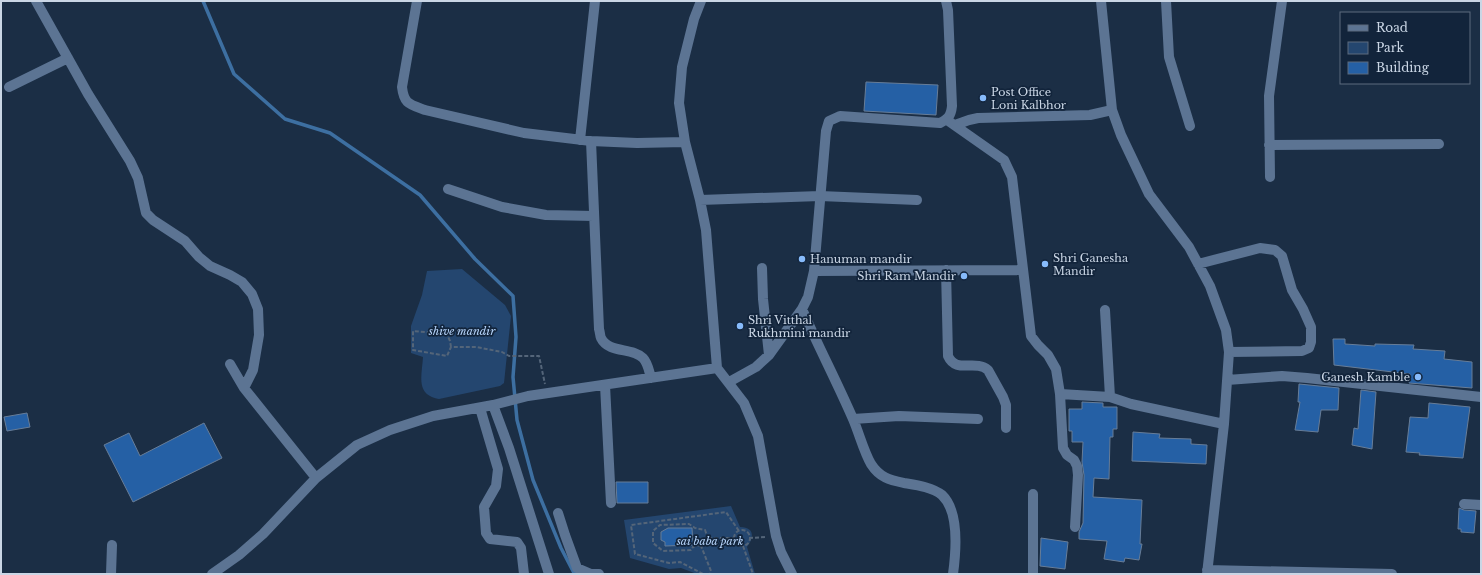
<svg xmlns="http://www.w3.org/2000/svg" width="1482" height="575" viewBox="0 0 1482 575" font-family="'Libre Baskerville',serif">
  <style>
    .green { fill: #24466f }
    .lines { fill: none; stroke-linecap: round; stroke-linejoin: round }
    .stream { stroke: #3d6fa1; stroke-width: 3.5 }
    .building { fill: #2560a5; stroke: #677d98 }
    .path { stroke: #546579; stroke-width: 2; stroke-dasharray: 4 2; stroke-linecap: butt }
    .minor { stroke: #5c7493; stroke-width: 10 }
    .poi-dot { fill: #87bbfb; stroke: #12243b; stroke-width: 1.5 }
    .labels { text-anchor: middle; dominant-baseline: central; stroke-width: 3.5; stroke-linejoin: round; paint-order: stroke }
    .poi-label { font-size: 11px; fill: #cad6e5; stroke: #12243b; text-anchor: start }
    .park-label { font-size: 11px; font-style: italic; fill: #b5d3f9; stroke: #12243b }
  </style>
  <rect width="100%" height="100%" fill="#1b2e45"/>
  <path class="green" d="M462,269l43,36 6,11 -7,67 -4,3 -61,13c-24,-4 -17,-24 -16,-42l-12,-4v-27l11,-31 5,-24z
    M731,506l9,21c15,0 14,11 7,20l8,27h-58l-16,-6 -12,1 -39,-11 -6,-38z"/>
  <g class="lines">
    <path class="stream" d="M203,1l31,73 51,45 45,14 90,62 55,64 38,37 3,41 -3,40 4,43 16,60 28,68 13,25 2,1"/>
  </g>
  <path class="building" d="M866,82l72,3 -2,30 -72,-4z
    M1333,339h12v5l30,2v-2l39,1 -1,4 32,2 -1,8 28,3v26l-63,-5 1,-9 -76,-9z
    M1299,384l40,4 -1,22h-17l-3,22 -23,-2 5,-28h-2z
    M1361,390l15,2 -4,57 -20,-4 2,-17 4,1z
    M1082,402l21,1v4h14v22h-4v8h-3l-1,42 -15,-1 -1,19 49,3 -2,44h2l-3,16 -14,-2 -1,4 -20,-3 3,-18 -28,-2v-7l4,-9 1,-48 -2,-13 1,-20h-11v-11h-3v-22h13z
    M1429,403l41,4 -7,51 -44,-3 1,-2 -14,-1 4,-35 18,1z
    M27,413l3,14 -23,4 -3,-14z
    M204,423l18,35 -89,44 -29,-57 25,-12 11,23z
    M1133,432l27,2 -1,4 32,1v5l16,1 -1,19 -74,-3z
    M616,482h32v21h-31z
    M1459,508l5,2 12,1 -2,22 -13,-1v-3h-3z
    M668,528h24l1,17 -28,1v-4l-4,-2v-8z
    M1041,538l27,4 -3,27 -25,-3z"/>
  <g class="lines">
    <path class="path" d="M451,347l-1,-6 -3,-7 -34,-3v19l34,6 4,-9h25l26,5 7,4h30l6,28
      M734 538a8 8 0 1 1 16 0a8 8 0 1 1-16 0Z
      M708,538h26
      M749,538l17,-1
      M701,546l-4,-1 -4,2 -2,3 -28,1 -10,-8v-12l7,-6 29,-1 6,4 10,2c3,8 3,11 -4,16l10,25 -1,3
      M743,546l10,28
      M703,574l-23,-12 -11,1 -34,-9 -4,-29 95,-13 13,19"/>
    <path class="minor" d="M36,1l52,93 42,67 8,17 8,35 7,7 32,21 14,16 11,9 20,9 12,7 10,12 6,15 1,26 -6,35 -9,18
      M417,1l-15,86c2,17 7,17 23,23l99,23 67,8 46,2 48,-1
      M701,1l-7,18 -12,48 -3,36 6,39 15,58 6,30 11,138 27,35 14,33 18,100 5,16 11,22
      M1101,1l11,109 9,25 28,59 40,53 21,39 16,44 3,22 -5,72 -17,150
      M1166,1l3,56 21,69
      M9,87l59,-29
      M947,120l57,40 8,17 19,159 7,9 10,10 8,14 4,25 3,54 4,7 7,5 3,6 1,9 -3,52
      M955,125l14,-5 9,-2 112,-3 22,-5
      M580,140l15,-139
      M591,141l8,188c1,3 1,7 2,9 8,16 31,9 42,20 5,5 6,13 8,20
      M1269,145l170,-1
      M1270,177l-1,-81 13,-95
      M448,189l54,18 44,8 48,1
      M700,200l120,-4 97,4
      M1198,264l62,-16 15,2 7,6 10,34 11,19 8,18v15l-2,6 -7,3 -73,1
      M762,268l1,31 6,56
      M946,270l2,86c8,18 27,3 40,14l15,27 3,8v23
      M814,271l209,-1
      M802,309c16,37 35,73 51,110 6,14 11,33 18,45 9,14 19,16 33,19 12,2 28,4 38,12 18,17 14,57 11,79
      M1105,310l5,87
      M230,364l14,24 72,90
      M1227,380l55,-4 25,2 174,19
      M729,382l27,-15 13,-12 33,-46 6,-12 6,-26 12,-140 3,-10 11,-5 100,7c8,-4 11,-7 12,-17l-4,-96 -2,-9
      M605,385l6,118
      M1060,394l50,3 21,7 93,20
      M493,405l16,43 40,126
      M480,408l18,61 -2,17 -12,21 2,26 4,6 27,3 4,6 3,26
      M853,419l46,-3 79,3
      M1464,504l17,1
      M558,513l7,22 12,33 14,6h8
      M1207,570l185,4
      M111,574l1,-29
      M212,574l27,-19 24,-21 53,-56 41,-33 33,-15 43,-14 60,-11 35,-9 189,-28
      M1033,574v-80"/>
  </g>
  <g class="poi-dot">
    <circle cx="983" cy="98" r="4"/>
    <circle cx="802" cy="259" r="4"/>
    <circle cx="1045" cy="264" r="4"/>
    <circle cx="964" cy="276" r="4"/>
    <circle cx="740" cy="326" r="4"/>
    <circle cx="1418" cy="377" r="4"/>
  </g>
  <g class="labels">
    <g class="poi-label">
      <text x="991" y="92">Post Office<tspan x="991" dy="13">Loni Kalbhor</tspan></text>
      <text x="1053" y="258">Shri Ganesha<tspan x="1053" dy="13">Mandir</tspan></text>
      <text x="810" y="259">Hanuman mandir</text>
      <text x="956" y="276" text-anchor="end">Shri Ram Mandir</text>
      <text x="748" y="320">Shri Vitthal<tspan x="748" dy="13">Rukhmini mandir</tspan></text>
      <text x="1410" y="377" text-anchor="end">Ganesh Kamble</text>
    </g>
    <g class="park-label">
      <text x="462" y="331">shive mandir</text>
      <text x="710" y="541">sai baba park</text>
    </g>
  </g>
  <rect width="1482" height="575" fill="none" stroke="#cad6e5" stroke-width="4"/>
  <rect x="1340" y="12" width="130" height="72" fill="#12243b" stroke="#5c6b7f"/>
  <rect x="1348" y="25" width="20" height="6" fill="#5c7493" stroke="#5c6b7f"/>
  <text x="1376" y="32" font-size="12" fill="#cad6e5">Road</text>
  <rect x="1348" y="42" width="20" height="12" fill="#24466f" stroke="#5c6b7f"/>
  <text x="1376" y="52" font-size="12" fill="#cad6e5">Park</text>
  <rect x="1348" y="62" width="20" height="12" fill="#2560a5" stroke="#5c6b7f"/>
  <text x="1376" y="72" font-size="12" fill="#cad6e5">Building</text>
</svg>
